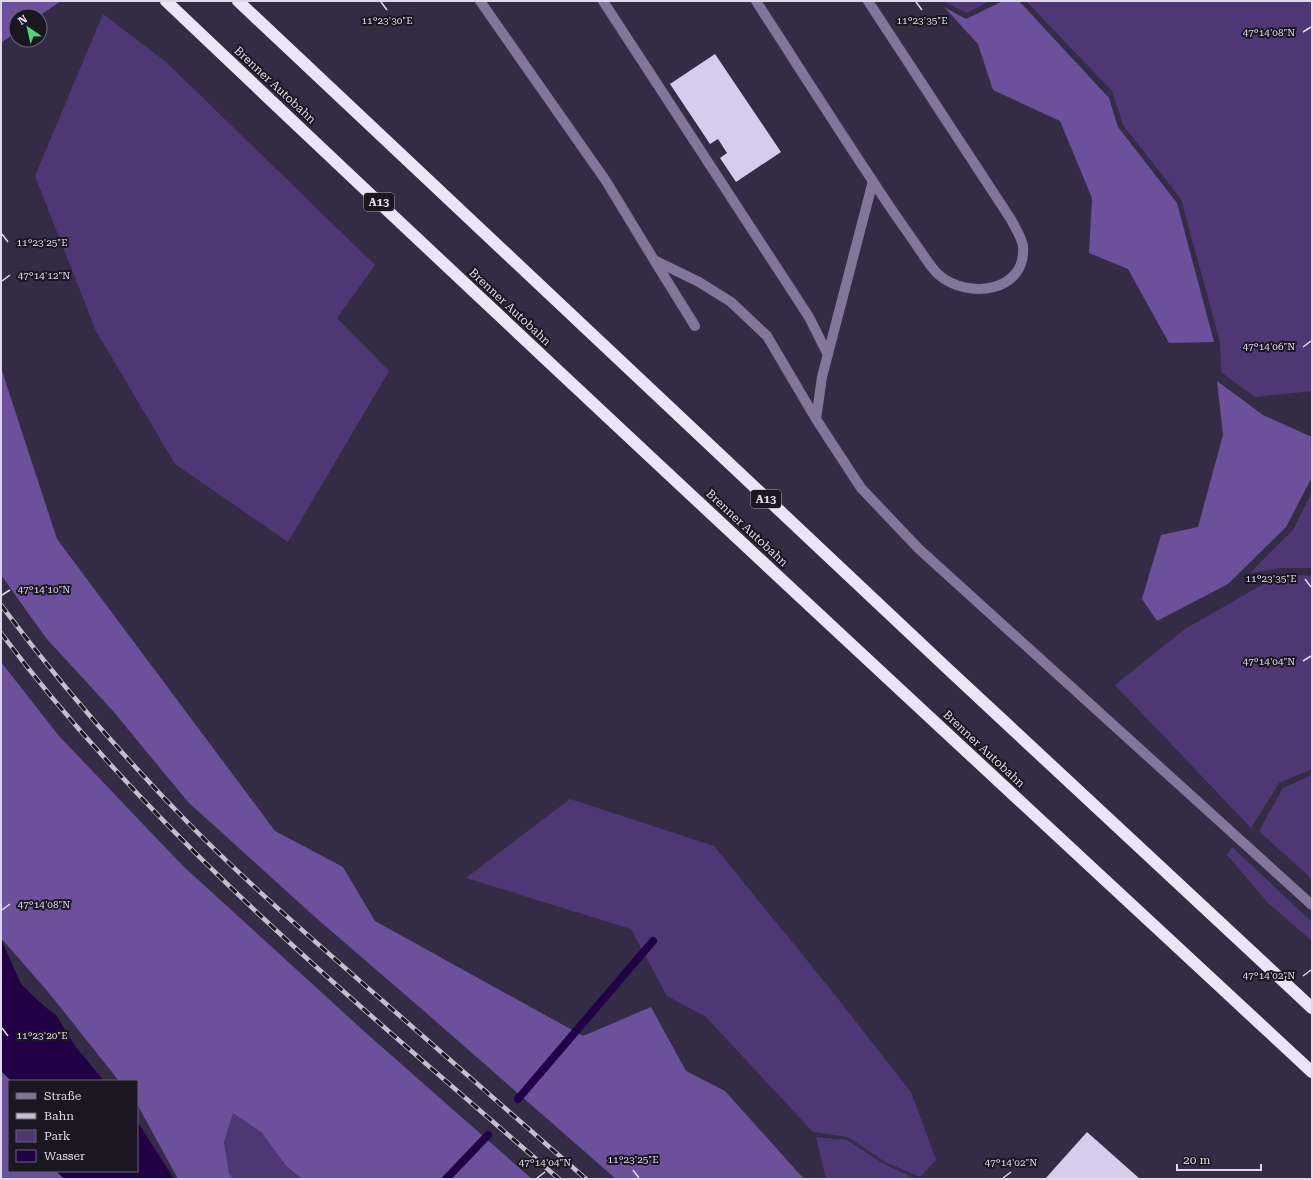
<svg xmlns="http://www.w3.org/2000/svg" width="1313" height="1180" viewBox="0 0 1313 1180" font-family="'Roboto Serif',serif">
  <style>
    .green { fill: #4f3776 }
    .forest { fill: #6c509c }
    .water { fill: #220045 }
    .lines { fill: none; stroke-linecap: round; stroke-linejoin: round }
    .stream { stroke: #220045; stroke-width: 8 }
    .building { fill: #d6ccec }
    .minor { stroke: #82779a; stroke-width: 10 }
    .highway { stroke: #ebe6f7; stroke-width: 12 }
    .rail-casing { stroke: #c4bfd0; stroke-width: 4.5 }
    .rail { stroke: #1a1622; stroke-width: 3; stroke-dasharray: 9; stroke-linecap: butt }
    .ticks { fill: none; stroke: #dfdaea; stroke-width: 1.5 }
    .labels { text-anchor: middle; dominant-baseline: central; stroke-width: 4; stroke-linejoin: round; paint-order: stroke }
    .shield { fill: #1a1622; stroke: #a49fae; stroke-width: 1 }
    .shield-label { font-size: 11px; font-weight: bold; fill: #dfdaea }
    .street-label { font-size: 12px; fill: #dfdaea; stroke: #1a1622 }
    .ticks-label { font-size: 10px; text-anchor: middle; fill: #dfdaea; stroke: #1a1622; stroke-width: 4; stroke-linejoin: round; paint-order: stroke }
  </style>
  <rect width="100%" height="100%" fill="#342c44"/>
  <path class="green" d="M942,1h48l-23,12z
    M1026,1h286v390l-57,6 -34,-25 -1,-30 -39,-143 -58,-74 -11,-34z
    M103,14l63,48 209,203 -38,53 52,53 -101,171 -113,-78 -79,-133 -61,-155z
    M1312,492v76h-31l-31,5 43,-43z
    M1281,574l31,2v193l-33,14 -28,45 -136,-143 70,-56z
    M1312,775v104l-53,-48 24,-43z
    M570,799l144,47 113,139 84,107 25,68 -16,17 -35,-15 -37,-25 -35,-5 -107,-115 -39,-21 -36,-67 -165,-51z
    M1232,847l80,75v19l-43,-37 -42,-49z
    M233,1112l29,21 24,33 16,13h-69l-4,-6 -5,-31z
    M816,1137l31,3 37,24 32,15h-90z"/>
  <path class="forest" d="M1,1h60l-22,15h-23v16l-15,11z
    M1003,1h16l90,97 9,29 59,76 37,139 -45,1 -41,-74 -39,-16 3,-55 -32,-77 -67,-31 -15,-46 -34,-37 22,12z
    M1,368l56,171 218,292 68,36 32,54 208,115 68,-29 35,64 39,20 79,88h-188l-192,-168 -109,-94 -127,-115 -75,-91 -67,-73 -45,-63z
    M1217,381l46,34 49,22v40l-26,50 -58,57 -71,37 -15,-22 19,-64 37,-8 25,-92z
    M1,662l58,74 124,130 183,167 166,146h-230l-16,-13 -24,-33 -29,-20 -9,29 5,31 4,6h-55l-41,-75v-23h-18l-70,-88 -48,-55z
    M1,1048l22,33h-14v90h64l4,8h-76z"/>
  <path class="water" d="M1,939l20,45 23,22 12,9 19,31 29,35h-93l-10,-10z
    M137,1121l37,58h-110l-8,-8h81z"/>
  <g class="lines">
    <path class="stream" d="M518,1099l135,-158
      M446,1179l42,-44"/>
  </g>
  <path class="building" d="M715,54l66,98 -45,30 -16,-24 7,-5 -9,-14 -8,5 -40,-60z
    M1087,1132l53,47h-95z"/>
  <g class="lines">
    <path class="minor" d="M480,1l126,180 48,79 45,22 32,20 36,34 49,83
      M603,1l206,316 19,38
      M756,1c44,68 87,136 132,203 10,15 21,30 31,45 6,8 12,19 20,26 29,25 88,17 84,-29 -1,-8 -8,-18 -11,-25l-144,-220
      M873,181l-51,196 -6,42 45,69 58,61 393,356
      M654,260l41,66"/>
    <path class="highway" d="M166,1c379,360 763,716 1146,1071
      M238,1l712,670 362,337"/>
    <g class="rail-casing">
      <path id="rail" d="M1,605c59,79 124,154 194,225 60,60 125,116 189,172 67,59 134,118 202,177
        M1,633c157,209 362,375 558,546"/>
    </g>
    <use href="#rail" class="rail"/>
  </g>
  <path class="ticks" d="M381,2l6,8M916,2l6,8M1303,32l8,-5M2,234l6,8M2,281l8,-6M1303,347l8,-6M1305,579l6,8M2,595l8,-5M1303,661l8,-5M2,910l8,-6M1303,976l8,-6M2,1028l6,8M633,1170l6,8M537,1178l8,-6M1003,1178l8,-6"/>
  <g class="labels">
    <g class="shield">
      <rect x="364" y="193" width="30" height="18" rx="3"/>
      <rect x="751" y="490" width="30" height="18" rx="3"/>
    </g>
    <g class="shield-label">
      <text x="379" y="202">A13</text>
      <text x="766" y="499">A13</text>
    </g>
    <g class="street-label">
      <text transform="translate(275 85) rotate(43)">Brenner Autobahn</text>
      <text transform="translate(510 307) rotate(43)">Brenner Autobahn</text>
      <text transform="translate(747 528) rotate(43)">Brenner Autobahn</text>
      <text transform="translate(984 749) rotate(43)">Brenner Autobahn</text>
    </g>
  </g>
  <g class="ticks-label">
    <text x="387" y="24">11°23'30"E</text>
    <text x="922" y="24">11°23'35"E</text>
    <text x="1269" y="36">47°14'08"N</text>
    <text x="42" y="246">11°23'25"E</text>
    <text x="44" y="279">47°14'12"N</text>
    <text x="1269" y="350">47°14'06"N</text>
    <text x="1271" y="582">11°23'35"E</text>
    <text x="44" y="593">47°14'10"N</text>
    <text x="1269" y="665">47°14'04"N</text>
    <text x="44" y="908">47°14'08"N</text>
    <text x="1269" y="979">47°14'02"N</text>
    <text x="42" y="1039">11°23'20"E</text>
    <text x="633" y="1163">11°23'25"E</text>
    <text x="545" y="1166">47°14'04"N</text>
    <text x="1011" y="1166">47°14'02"N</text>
  </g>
  <rect width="1313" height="1180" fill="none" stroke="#dfdaea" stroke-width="4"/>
  <rect x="8" y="1080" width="130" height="92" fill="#1a1622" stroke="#696472"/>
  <rect x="16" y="1093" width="20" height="6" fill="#82779a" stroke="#696472"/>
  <text x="44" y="1100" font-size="12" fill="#dfdaea">Straße</text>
  <rect x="16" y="1113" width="20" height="6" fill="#c4bfd0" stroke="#696472"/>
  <text x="44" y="1120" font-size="12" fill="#dfdaea">Bahn</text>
  <rect x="16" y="1130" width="20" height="12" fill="#4f3776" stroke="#696472"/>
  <text x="44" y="1140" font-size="12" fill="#dfdaea">Park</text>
  <rect x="16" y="1150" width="20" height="12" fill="#220045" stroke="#696472"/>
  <text x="44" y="1160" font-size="12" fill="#dfdaea">Wasser</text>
  <g transform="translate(28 28) rotate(326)"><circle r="19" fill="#1a1622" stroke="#696472"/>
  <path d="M0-3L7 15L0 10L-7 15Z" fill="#50d674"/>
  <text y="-6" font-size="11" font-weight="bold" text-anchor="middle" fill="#dfdaea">N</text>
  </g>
  <path d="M1177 1164v6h84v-6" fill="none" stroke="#dfdaea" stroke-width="2"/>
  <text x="1183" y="1164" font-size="12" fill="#dfdaea" stroke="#1a1622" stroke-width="3" paint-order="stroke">20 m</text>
</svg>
